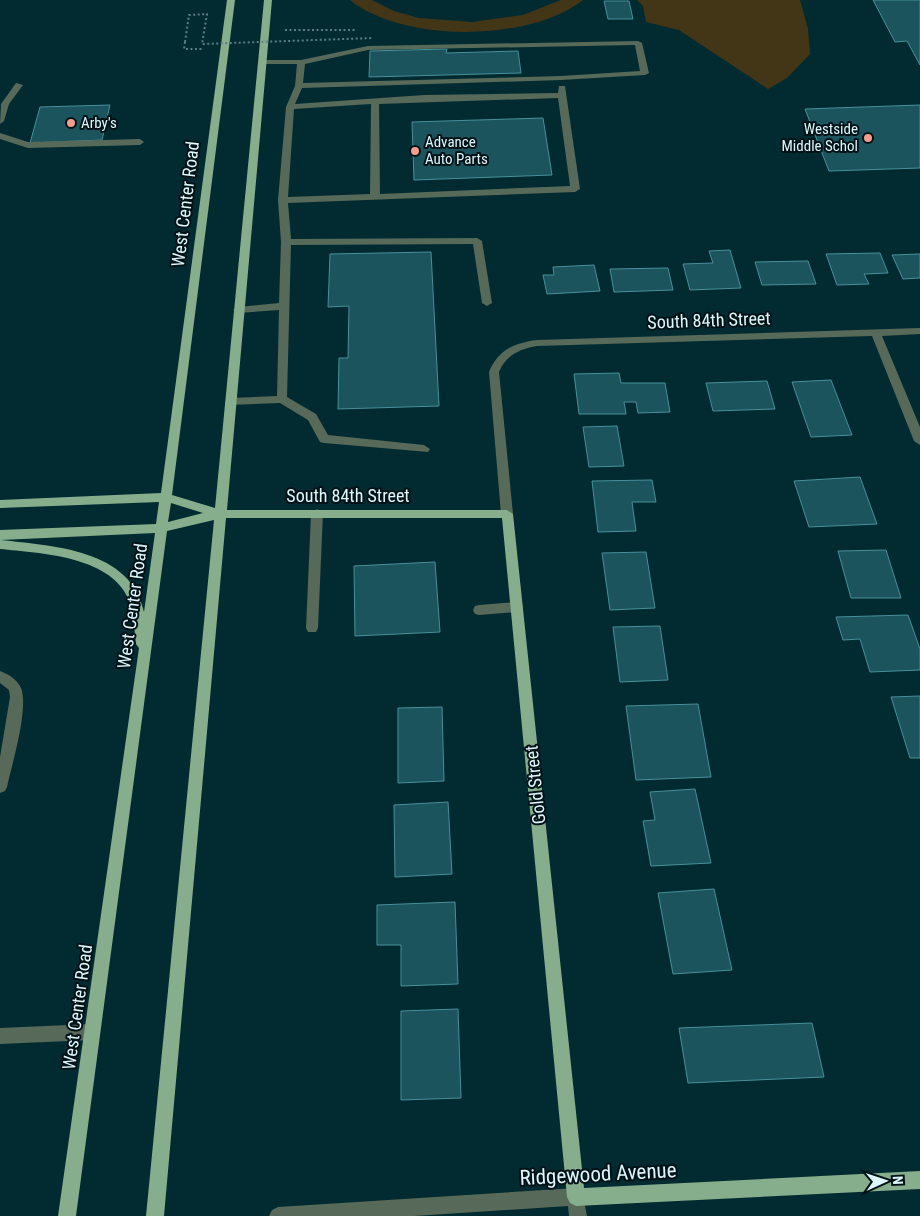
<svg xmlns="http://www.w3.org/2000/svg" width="920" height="1216" viewBox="0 0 920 1216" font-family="'Roboto Condensed',sans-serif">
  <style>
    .green { fill: #433616 }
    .building { fill: #1b545d; stroke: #47909b }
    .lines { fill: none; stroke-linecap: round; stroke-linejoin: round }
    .path { stroke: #5a7e84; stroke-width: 2; stroke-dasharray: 2 2.5; stroke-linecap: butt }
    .minor { fill: #576959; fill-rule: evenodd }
    .major { fill: #86ad8c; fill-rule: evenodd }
    .path-bridge { stroke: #5a7e84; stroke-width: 2; stroke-dasharray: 2 2.5; stroke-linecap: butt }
    .poi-dot { fill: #f59d8f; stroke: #001216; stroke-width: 2 }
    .labels { text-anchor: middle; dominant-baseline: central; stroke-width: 4; stroke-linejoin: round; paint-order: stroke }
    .far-poi-label { font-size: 15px; fill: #ddf9fe; stroke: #001216; text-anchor: start }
    .street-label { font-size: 18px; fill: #ddf9fe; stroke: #001216 }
    .near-street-label { font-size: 21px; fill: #ddf9fe; stroke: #001216 }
  </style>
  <rect width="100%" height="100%" fill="#022b31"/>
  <path class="green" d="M350,0h22l22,11 25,7 53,4 51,-7 38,-15h22c-53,42 -180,43 -233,0z
    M637,0h163l8,29 2,25 -23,24 -19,11 -89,-59 -33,-8 -3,-16z"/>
  <path class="building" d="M873,0h47v65l-13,-24 -12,1z
    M604,1h25l4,18h-25z
    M447,49l-1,4 72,-2 3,22 -152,4 1,-26z
    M110,105l-8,35 -72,3 10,-36z
    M920,105v63l-91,3 -24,-62z
    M543,118l9,57 -138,5 -2,-58z
    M730,250l11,38 -51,2 -7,-26 30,-1 -4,-12z
    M431,252l8,154 -101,3 1,-51h9l1,-52 -21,1 2,-53z
    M880,253l8,20 -24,1 5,10 -32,1 -11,-31z
    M920,254v24l-17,1 -11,-24z
    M808,261l8,23 -54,1 -7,-23z
    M594,265l6,26 -53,3 -4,-19h11l-1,-8z
    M668,268l5,22 -59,2 -4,-23z
    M619,373l2,10h44l5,29 -32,1 -2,-11h-12l2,12h-47l-5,-40z
    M831,380l21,55 -41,2 -19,-55z
    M767,381l8,28 -62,2 -7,-28z
    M617,426l7,40 -35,1 -6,-40z
    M860,477l17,47 -68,3 -15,-46z
    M652,480l4,22h-24l4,29 -38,1 -6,-51z
    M886,550l15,48h-50l-13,-47z
    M646,552l9,56 -45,2 -8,-57z
    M435,562l5,70 -85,4 -1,-70z
    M908,615l12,34v21l-50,2 -10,-33 -17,1 -7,-23z
    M660,626l8,54 -48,2 -7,-55z
    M920,696v62h-10l-19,-61z
    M698,704l13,73 -75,3 -10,-74z
    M442,707l2,74 -46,2v-75z
    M695,789l16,74 -60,3 -8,-45 12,-1 -5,-28z
    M448,802l4,72 -57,3 -1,-72z
    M714,889l18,81 -59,4 -15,-81z
    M455,902l3,82 -57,2v-41h-24v-40z
    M458,1009l3,89 -60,2v-89z
    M812,1023l12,54 -136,6 -9,-55z"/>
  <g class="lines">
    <path class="path" d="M285,30h71
      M185,42l-1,7h20"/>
    <path class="minor" d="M638,41l4,2 7,30 -4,2 -84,5 -259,8 -7,16 129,-9 134,-2 1,-7h6l15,103 -5,3 -287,11 3,36 186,-1 5,3 10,62 -5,3 -5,-3 -9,-59 -182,1 -4,152 29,17 12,21 96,10 6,4 -2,3 -104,-9 -4,-1 -12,-22 -28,-17 -54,2 -1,-3 5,-4 47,-2 2,-86 -41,3 -5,-3 5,-3 41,-4 2,-61 -3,-42 8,-93 9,-21 2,-22h-38v-4h42l67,-14zM635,45l5,26 -79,5 -258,7 2,-19 63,-14zM558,98l12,88 -190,8 -1,-90zM371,104l-1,90 -82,3 6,-88z
      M16,83l7,2 -14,19 -5,17 -4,3 1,-20z
      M0,133l28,9 112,-3 4,3 -4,3 -112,3 -28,-9z
      M920,328v6l-38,2 38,91v18l-6,-4 -42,-105 -335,10c-17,3 -31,9 -38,26l14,142 -6,4 -6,-4 -12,-142c9,-22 25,-29 48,-32z
      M317,509l6,4 -5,115 -2,4h-8l-2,-4 5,-115z
      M517,602l4,1 2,4 -2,4 -4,1 -38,3 -4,-1 -2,-4 2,-4 4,-1z
      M0,671c8,3 17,8 21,17 8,20 -9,76 -14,99l-2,4 -5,2v-36l10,-60 -1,-7 -9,-7z
      M92,1024l6,2 2,6 -2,6 -6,2 -92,4v-16z
      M576,1188l6,3 5,25h-18l-1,-10 -154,10h-145l3,-6 6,-3z"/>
    <path class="major" d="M227,0h8l-63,495 43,13 49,-508h8l-45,510h280l6,4 71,674 336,-17v18l-344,17 -6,-3 -3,-6 -65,-679h-276l-62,698h-18l68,-696 -47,11 -91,685h-18l81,-568 -3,-4c-2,-15 -2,-32 -8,-46 -19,-42 -88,-45 -128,-49v-19l156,-6 3,-22 -159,6v-8l161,-7zM171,503l32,10 -35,9zM155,533l-11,79c-13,-63 -91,-66 -143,-72z"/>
    <path class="path-bridge" d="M185,42l4,-27 18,-1 -5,30 171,-6"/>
  </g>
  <g class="poi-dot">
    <circle cx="71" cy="123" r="5"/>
    <circle cx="868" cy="138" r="5"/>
    <circle cx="415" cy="151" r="5"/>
  </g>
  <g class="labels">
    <g class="far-poi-label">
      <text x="81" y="123">Arby's</text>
      <text x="858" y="129" text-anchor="end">Westside<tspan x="858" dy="17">Middle Schol</tspan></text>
      <text x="425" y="142">Advance<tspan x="425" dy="17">Auto Parts</tspan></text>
    </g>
    <g class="street-label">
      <text transform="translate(185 204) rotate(-83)">West Center Road</text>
      <text transform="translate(709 320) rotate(-2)">South 84th Street</text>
      <text x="348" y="495">South 84th Street</text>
      <text transform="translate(132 606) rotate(-82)">West Center Road</text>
      <text transform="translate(535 785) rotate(-96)">Gold Street</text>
      <text transform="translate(77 1007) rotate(-82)">West Center Road</text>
    </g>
    <g class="near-street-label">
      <text transform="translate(598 1174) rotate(-3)">Ridgewood Avenue</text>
    </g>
  </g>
  <g transform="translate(885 1181) rotate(87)" stroke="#001216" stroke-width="4" paint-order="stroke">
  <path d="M0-4L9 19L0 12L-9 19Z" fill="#ddf9fe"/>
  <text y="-8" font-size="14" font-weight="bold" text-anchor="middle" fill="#ddf9fe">N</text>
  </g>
</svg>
